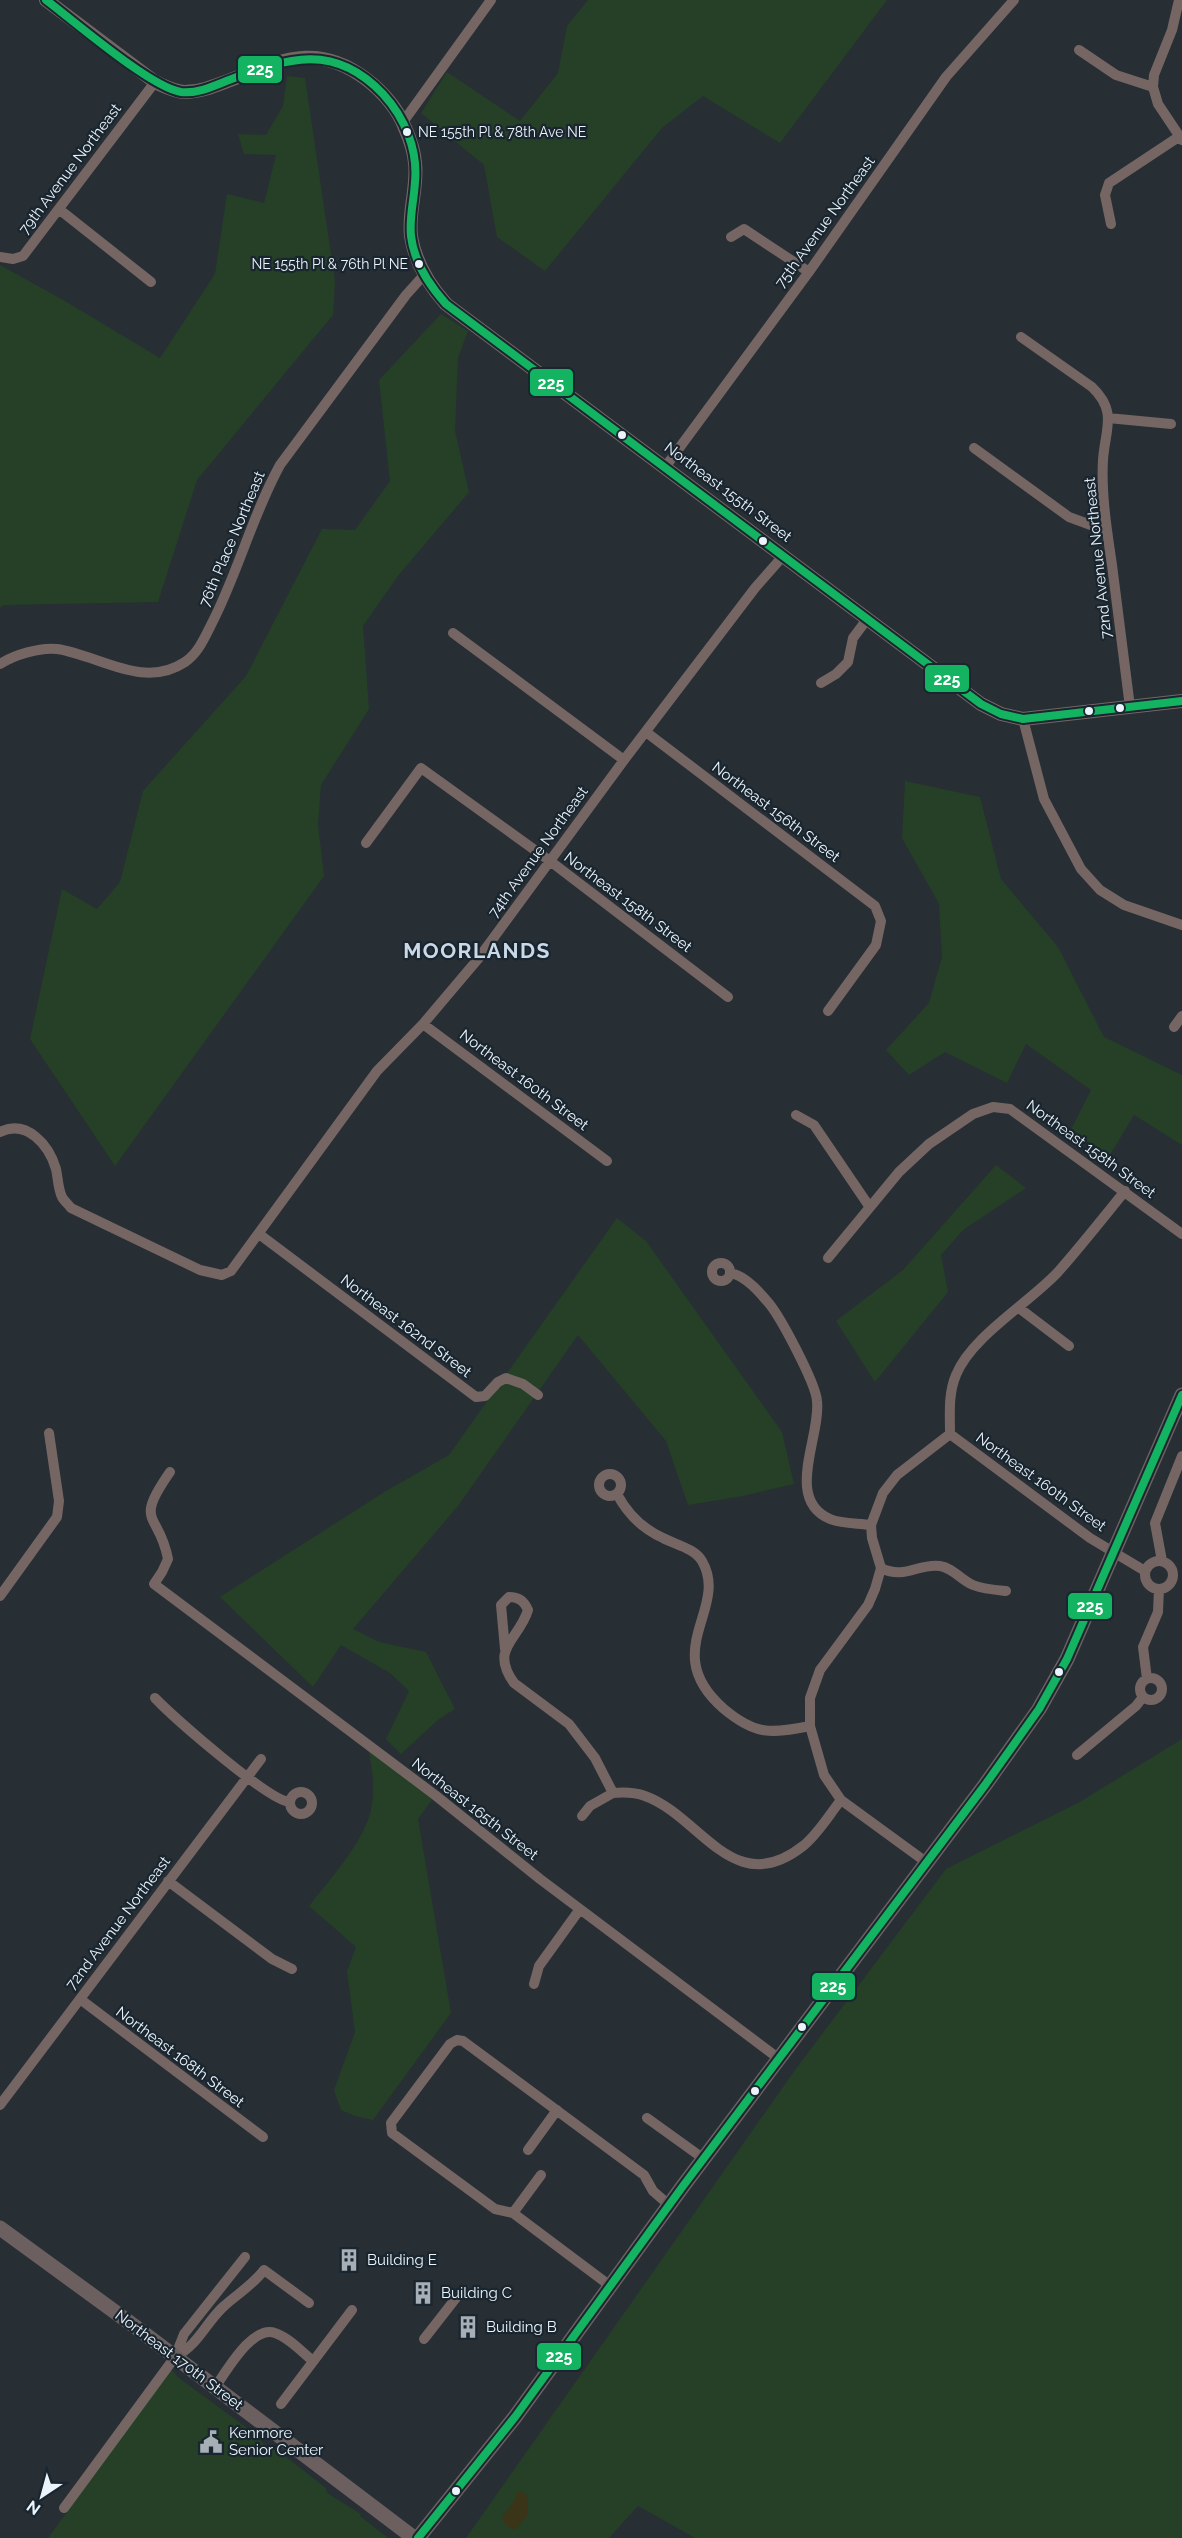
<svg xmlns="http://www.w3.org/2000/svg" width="1182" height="2538" viewBox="0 0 1182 2538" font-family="Raleway,sans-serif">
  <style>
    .green { fill: #254027 }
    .sand { fill: #3a3418 }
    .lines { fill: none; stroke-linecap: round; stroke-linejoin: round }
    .minor { stroke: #756664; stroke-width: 10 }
    .tertiary { stroke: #756664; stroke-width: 14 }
    .secondary { stroke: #6b605f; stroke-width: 15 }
    .bus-1-casing { stroke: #19252f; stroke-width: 12 }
    .bus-1 { stroke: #13b361; stroke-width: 8 }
    .bus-dot { fill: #ebf4fb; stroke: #19252f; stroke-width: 2 }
    .labels { text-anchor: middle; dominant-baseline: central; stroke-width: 4.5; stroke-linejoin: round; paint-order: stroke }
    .bus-label { font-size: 14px; fill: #ebf4fb; stroke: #19252f; text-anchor: start }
    .street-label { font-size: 15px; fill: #ebf4fb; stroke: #19252f }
    .poi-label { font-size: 15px; fill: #ebf4fb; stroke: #19252f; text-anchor: start }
    .district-label { font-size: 21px; font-weight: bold; letter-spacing: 1.5px; fill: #c9d9e7; stroke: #19252f }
    .line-badge { stroke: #19252f; stroke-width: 2 }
    .badge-label { font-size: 16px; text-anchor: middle; font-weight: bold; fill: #fff }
  </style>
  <rect width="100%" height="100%" fill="#272e34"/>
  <path class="green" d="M588,0h299l-107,143 -77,-47 -41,32 -117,143 -48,-34 -13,-72 -63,-52 26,-41 73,49 38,-48 9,-47z
    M287,76l18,2 30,203 -2,34 -136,165 -39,122 -154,3 -4,3v-343l65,36 95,57 55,-84 12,-80 37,9 12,-48 -32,-1 -6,-20 28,1 17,-29z
    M441,314l27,17 -10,27 -3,73 14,61 -71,84 -35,50 6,83 -48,76 -3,39 6,52 -209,290 -85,-127 32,-150 35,20 23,-27 23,-91 103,-115 76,-147 33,1 35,-49 -11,-101z
    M905,781l75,16 21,82 57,68 46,90 78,38v70l-48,-30 -25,42 -38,-27 20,-40 -65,-46 -19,39 -62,-31 -36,23 -23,-25 43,-47 13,-46 -3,-53 -37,-66z
    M996,1165l30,23 -63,42 -22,25 7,37 -73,90 -39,-61 67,-51z
    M617,1218l29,23 136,191 12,52 -51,12 -55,9 -22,-64 -88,-106 -120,171 -105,123 26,13 47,10 29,57 -16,10 -38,35 -15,-15 23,-48 -19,-18 -49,-28 -28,42 -93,-90 166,-106 63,-36z
    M1182,1739v799h-487l-57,-32 -29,32h-143l329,-468 151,-201 132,-66z
    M368,1748l66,49 -16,22 33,194 -78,107 -18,-4 -14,-6 -7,-20 21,-58 -8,-61 9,-24 -47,-41c19,-24 50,-59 60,-89 7,-22 4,-47 -1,-69z
    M171,2369l8,9 72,53 15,15 10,3 50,39 1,5 34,21 -1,2 28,22h-340z"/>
  <path class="sand" d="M520,2491l8,5 -1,20 -12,14 -10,-5 -3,-9 12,-14 2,-8z"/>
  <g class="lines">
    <path class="minor" d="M1179,0l-7,30 -18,45 -1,12 5,17 24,36
      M1079,50l37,25 37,12
      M403,122l88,-122
      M60,210l91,72
      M1111,224l-6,-29 4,-12 71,-47
      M731,237l13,-8 65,43
      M0,257l13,2 10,-3 132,-174
      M1021,337l71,50c26,25 13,42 11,73 -2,34 4,71 9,105 6,47 12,94 18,142
      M1108,418l63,6
      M974,448l95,69 38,14
      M666,466l145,-197 135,-192 68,-77
      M453,633l171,127
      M0,664c14,-9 40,-17 57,-15 42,6 86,41 128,13 13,-9 19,-23 26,-37 27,-52 41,-109 69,-160l126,-170 18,-20
      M821,683l15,-9 12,-12 5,-24 15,-20
      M1023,719l21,80 37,70 19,21 24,15 58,20
      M646,732l229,174 6,15 -5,24 -48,66
      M366,843l55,-75 129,93 178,136
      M423,1024l184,137
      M1174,1027l8,-11
      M796,1115l18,10 55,81
      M0,1132c27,-13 49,13 56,37 2,9 2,20 6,28 2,4 7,8 9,11l129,62 22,5 9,-4 146,-200 46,-47 55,-65 146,-199 131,-172 29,-33
      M259,1234l217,163 9,-1 13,-14 8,-4 17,6 15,11
      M828,1258l71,-86 30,-28 44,-30 20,-7 17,2 172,125
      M712 1272a9 9 0 1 1 18 0a9 9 0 1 1-18 0Z
      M730,1273c14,2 27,16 36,27 13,13 50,84 51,101 4,36 -33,98 13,118 12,5 28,4 41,6
      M1019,1308l50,38
      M950,1434l140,104 55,33
      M170,1472c-37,53 -11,39 -2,87l-6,13 -8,12 281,211 105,84 238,179
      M599 1485a11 11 0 1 1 22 0a11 11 0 1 1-22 0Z
      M617,1494c10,19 26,35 46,44 13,7 31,10 39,23 28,48 -45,90 22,148 31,26 47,25 86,17l14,49 17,25 85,62
      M1162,1561l-7,-38 27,-67
      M1145 1575a14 14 0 1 1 28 0a14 14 0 1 1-28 0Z
      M881,1568c24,12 37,-5 59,-2 13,2 21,14 33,19 10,4 22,5 33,6
      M0,1596l57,-79 2,-16 -10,-68
      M505,1649l-4,-44 8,-8c10,0 15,4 19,13 -9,30 -39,38 -14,73l55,41 26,34 18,35c11,-1 21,-1 32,3 56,20 88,105 158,50 15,-12 26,-31 38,-46
      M1140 1689a11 11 0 1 1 22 0a11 11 0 1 1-22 0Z
      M1147,1679l-4,-32 15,-35 1,-23
      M155,1698c18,19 115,104 135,104
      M810,1726v-28l10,-28 48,-65 7,-16 6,-21 -9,-30 -1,-13 12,-32 14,-18 53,-41c0,-20 -2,-40 6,-59 15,-38 73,-72 102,-103 23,-26 45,-54 67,-81
      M1077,1755l59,-49 7,-9
      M290 1803a11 11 0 1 1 22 0a11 11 0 1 1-22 0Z
      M582,1816l8,-10 23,-13
      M168,1881l104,78 20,10
      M534,1984l5,-18 41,-57
      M80,1999l183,138
      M0,2105l261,-346
      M647,2118l57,41
      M528,2150l29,-40
      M513,2213l28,-38
      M609,2285l-96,-72 -18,-4 -103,-76 -1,-10 59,-79 7,-4 6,1 181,134 9,16 16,14
      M424,2339l32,-41
      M175,2357c23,-12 30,-33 48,-50 14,-13 30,-22 41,-37l45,33
      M215,2387c12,-16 37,-62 60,-54 13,4 27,19 38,28
      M281,2404l71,-94
      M64,2508l111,-151 9,-23 61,-77"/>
    <path class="tertiary" d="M46,0l109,82c9,4 20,10 30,10 14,0 27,-5 40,-10 53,-19 89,-42 141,-3 16,12 32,30 39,49 5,11 9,22 10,35 3,24 -7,48 -4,73 4,26 18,49 35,68l535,400 20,10 22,5 159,-18"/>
    <path class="secondary" d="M0,2228l137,100 277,210
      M418,2538l97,-121 168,-231 302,-401 54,-76 28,-50 115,-264"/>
    <g class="bus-1-casing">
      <path id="bus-1" d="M46,0c28,21 104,87 135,92 16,2 33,-6 48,-12 59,-22 105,-38 154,14 22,24 35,56 32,88 -1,18 -6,36 -4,54 3,26 18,49 35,68l535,400 20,10 22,5 159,-18
        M418,2538l97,-121 168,-231 302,-401 54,-76 28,-50 115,-264"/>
    </g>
    <use href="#bus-1" class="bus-1"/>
  </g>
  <defs>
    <g id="building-bare" transform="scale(1.8)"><path d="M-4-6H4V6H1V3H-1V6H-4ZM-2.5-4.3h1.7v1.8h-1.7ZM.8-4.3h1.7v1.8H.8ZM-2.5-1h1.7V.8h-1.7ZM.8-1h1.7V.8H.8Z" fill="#a6afb5" stroke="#19252f" stroke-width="2.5" paint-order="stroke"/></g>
    <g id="civic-bare" transform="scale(1.8)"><path d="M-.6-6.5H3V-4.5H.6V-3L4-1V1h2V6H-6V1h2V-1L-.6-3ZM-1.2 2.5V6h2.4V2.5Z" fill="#a6afb5" stroke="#19252f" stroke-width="2.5" paint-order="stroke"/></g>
  </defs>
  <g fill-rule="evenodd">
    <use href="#building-bare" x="349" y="2260"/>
    <use href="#building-bare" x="423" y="2293"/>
    <use href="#building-bare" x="468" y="2327"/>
    <use href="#civic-bare" x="211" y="2442"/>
  </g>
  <g class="bus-dot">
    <circle cx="407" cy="132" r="5"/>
    <circle cx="419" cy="264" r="5"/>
    <circle cx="622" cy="435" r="5"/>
    <circle cx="763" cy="541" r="5"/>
    <circle cx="1120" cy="708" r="5"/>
    <circle cx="1089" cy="711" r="5"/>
    <circle cx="1059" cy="1672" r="5"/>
    <circle cx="802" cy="2027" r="5"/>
    <circle cx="755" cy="2091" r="5"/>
    <circle cx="456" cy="2491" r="5"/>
  </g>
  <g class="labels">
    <g class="bus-label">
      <text x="418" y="132">NE 155th Pl &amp; 78th Ave NE</text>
      <text x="408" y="264" text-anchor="end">NE 155th Pl &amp; 76th Pl NE</text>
    </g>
    <g class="street-label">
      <text transform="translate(70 169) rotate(-53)">79th Avenue Northeast</text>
      <text transform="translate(825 222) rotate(-54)">75th Avenue Northeast</text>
      <text transform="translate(728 492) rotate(37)">Northeast 155th Street</text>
      <text transform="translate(232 539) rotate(-67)">76th Place Northeast</text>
      <text transform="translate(1098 558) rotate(-96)">72nd Avenue Northeast</text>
      <text transform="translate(776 812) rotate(37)">Northeast 156th Street</text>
      <text transform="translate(538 852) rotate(-54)">74th Avenue Northeast</text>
      <text transform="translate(628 902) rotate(37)">Northeast 158th Street</text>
      <text transform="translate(524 1080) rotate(37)">Northeast 160th Street</text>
      <text transform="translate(1091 1149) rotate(36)">Northeast 158th Street</text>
      <text transform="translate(406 1326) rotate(37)">Northeast 162nd Street</text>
      <text transform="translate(1041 1482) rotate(36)">Northeast 160th Street</text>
      <text transform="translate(475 1809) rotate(38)">Northeast 165th Street</text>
      <text transform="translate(118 1923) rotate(-53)">72nd Avenue Northeast</text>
      <text transform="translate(180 2057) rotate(37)">Northeast 168th Street</text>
      <text transform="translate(179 2360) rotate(37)">Northeast 170th Street</text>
    </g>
    <g class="poi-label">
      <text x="367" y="2260">Building E</text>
      <text x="441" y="2293">Building C</text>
      <text x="486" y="2327">Building B</text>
      <text x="229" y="2433">Kenmore<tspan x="229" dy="17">Senior Center</tspan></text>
    </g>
    <g class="district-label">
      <text x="477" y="950">MOORLANDS</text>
    </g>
  </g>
  <g class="line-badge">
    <rect x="237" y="55" width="46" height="29" rx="6" fill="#13b361"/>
    <rect x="529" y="368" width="45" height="29" rx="6" fill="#13b361"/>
    <rect x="924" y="664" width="46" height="29" rx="6" fill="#13b361"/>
    <rect x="1067" y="1592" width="46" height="28" rx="6" fill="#13b361"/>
    <rect x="811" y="1972" width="45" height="29" rx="6" fill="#13b361"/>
    <rect x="536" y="2342" width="46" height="29" rx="6" fill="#13b361"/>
  </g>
  <g class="badge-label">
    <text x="260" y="75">225</text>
    <text x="551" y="389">225</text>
    <text x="947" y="685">225</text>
    <text x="1090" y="1612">225</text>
    <text x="833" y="1992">225</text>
    <text x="559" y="2362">225</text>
  </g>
  <g transform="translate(42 2496) rotate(216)" stroke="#19252f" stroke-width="4.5" paint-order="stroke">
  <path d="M0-4.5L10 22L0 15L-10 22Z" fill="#ebf4fb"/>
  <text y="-9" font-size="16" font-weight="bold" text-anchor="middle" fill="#ebf4fb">N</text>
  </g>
</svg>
